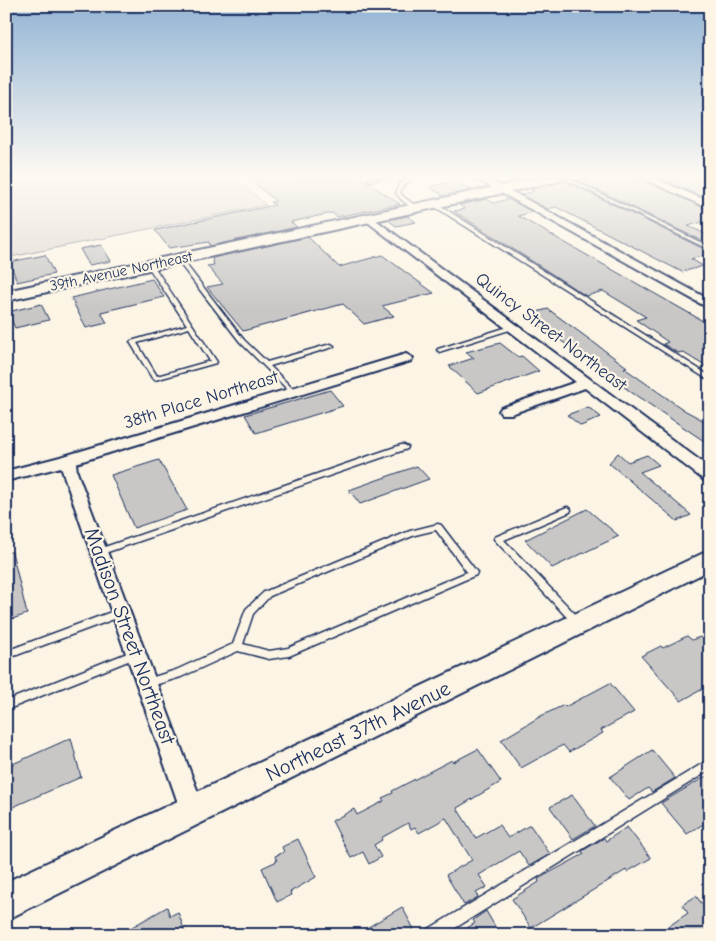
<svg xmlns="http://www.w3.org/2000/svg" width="716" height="941" viewBox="0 0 716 941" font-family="'Comic Neue',sans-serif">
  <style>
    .green { fill: #dfdbd4; stroke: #7d8599 }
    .building { fill: #c8c7c6; stroke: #1b2f5e }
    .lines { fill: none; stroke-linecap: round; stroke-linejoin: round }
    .lane-casing { stroke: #1b2f5e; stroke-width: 3 }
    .street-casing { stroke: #1b2f5e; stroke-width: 4 }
    .secondary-casing { stroke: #1b2f5e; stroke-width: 4 }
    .lane { fill: #fcf5e5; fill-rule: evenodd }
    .street { fill: #fcf5e5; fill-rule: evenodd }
    .secondary { fill: #fcf5e5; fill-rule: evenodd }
    .labels { text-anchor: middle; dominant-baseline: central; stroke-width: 4.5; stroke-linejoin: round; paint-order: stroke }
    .far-street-label { font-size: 15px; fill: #1b2f5e; stroke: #fcf5e5 }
    .street-label { font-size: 18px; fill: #1b2f5e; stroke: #fcf5e5 }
    .near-street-label { font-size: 21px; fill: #1b2f5e; stroke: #fcf5e5 }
  </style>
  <rect width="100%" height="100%" fill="#fcf5e5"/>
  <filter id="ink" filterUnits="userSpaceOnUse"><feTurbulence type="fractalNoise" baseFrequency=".02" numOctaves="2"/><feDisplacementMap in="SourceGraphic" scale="10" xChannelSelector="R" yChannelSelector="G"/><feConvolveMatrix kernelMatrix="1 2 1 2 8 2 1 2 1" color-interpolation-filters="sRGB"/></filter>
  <g filter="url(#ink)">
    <path class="green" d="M6,177h228l32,28 -260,53z"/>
    <path class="building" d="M247,177h112l41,27 -63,13 -5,-4 -41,9 6,5 -87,19 -1,-4 -40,6 -14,-18 120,-25 -4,-3 5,-1z
      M593,177h45l72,34v9l-22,6 22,10v9l-133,-65z
      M656,177h38l16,6v17z
      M563,180l147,72v2l-19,5 12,7 -21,6 -126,-65 -9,2 -26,-14 13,-4 -3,-2z
      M455,181l17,9 -28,6 -14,-9z
      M487,199l7,4 14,-4 25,13 -15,4 192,109v44l-28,-17 -4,1 -15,-9 5,-2 -32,-22 10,-3 -43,-26 -17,5 -132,-85 11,-2 -6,-4z
      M408,216l8,6 -20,4 -8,-6z
      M308,237l31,30 43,-12 52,38 -52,13 12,10 -30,8 -21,-20 -100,27 -36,-44 16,-3 -16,-18 7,-1 -2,-7z
      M101,245l10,16 -22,4 -9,-16z
      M45,255l9,19 -37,8 -7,-20z
      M152,279l12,18 -63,15 6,11 -21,5 -15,-30z
      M41,304l8,16 -34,8 -7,-16z
      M548,309l79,58 -3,1 60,42 26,14v21l-79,-53 -105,-77z
      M500,343l18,14 4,-1 17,15 -61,22 -29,-27 25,-8 -8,-6z
      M330,390l13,16 -87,27 -11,-18z
      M588,407l13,10 -20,9 -14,-11z
      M618,453l10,9 19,-7 12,10 -19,7 51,43 -14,6 -68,-58z
      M159,460l28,50 -53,18 -23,-53z
      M417,466l12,13 -69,25 -11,-14z
      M587,509l32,27 -67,32 -27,-28z
      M6,552h6l15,62 -21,7z
      M687,636l5,4 8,-3 10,9v39l-29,16 -40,-45 20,-10 2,2z
      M610,683l24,29 -33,18 2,3 -34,19 -6,-7 -42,23 -20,-28 40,-24 23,-11 1,2z
      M71,738l10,39 -75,33v-43z
      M478,749l23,33 -44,26 19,30 23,-13 9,13 22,-13 20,29 -21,12 -10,-15 -40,24 8,12 -11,6 2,4 -14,8 -18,-30 26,-15 -26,-42 -27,15 -4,-6 -4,2 -3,-6 -27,15 1,2 -8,5 7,12 -12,7 -6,-12 -12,6 -19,-37 22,-12 3,6 27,-14 -2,-3 11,-5 -1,-2 60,-31 1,2z
      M652,750l23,28 -23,14 -4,-4 -19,12 -19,-23z
      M710,774v46l-23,14 -26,-31z
      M572,795l23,31 -22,13 -23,-32z
      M627,827l24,31 -24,14 -1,-2 -95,58 -19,-29 27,-17 -1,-3 46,-25 -2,-3 22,-13 2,3z
      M298,839l18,38 -26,15 1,3 -14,7 -15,-34 15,-7 -2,-5 9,-4 -2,-5z
      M696,896l14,18v21h-54l32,-22 -6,-8z
      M167,907l3,9 8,-4 8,23h-68z
      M402,907l12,22 -10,6h-49z
      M486,911l14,24h-44l19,-12 -2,-3z"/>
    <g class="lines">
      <g class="lane-casing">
        <path id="lane" d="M379,177h7l-16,4 -2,-1z
          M405,177h4l2,3 -8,6 -3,7 5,5 13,9v2c-9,-1 -17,-9 -22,-16l3,-9 8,-4z
          M561,177h5l144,70v3z
          M432,203h4l274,173v5l-278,-176z
          M177,258h4l63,82 23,22 64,-18 3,2 -1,1 -63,19 26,26 -1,1h-4l-51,-51 -63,-82z
          M150,263l3,2 64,97 -1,1 -61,17 -3,-2 -22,-36 1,-1 56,-16 -40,-60zM189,328l21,33 -53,15 -20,-33z
          M514,325l3,2 -1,1 -74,23 -2,1 -3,-2 1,-1z
          M401,445h3l4,2 -1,2 -305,105h-6l-1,-2 1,-2z
          M567,507l3,1 1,2 -1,2 -66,28 76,79 2,3 -2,3 -3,1 -3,-1 -80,-86 1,-2z
          M438,524l3,1 35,46 1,2 -1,2 -187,81 -20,3 -31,-8 -57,26 -33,10 -4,-1 -1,-3 1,-3 32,-10 57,-26 13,-35 18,-17 146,-61zM436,530l31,42 -179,76 -19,3 -26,-7 10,-30 17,-18 145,-61z
          M122,608l3,1 2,3 -2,3 -119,44v-8z
          M135,650l3,1 2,3 -2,3 -132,53v-9z
          M710,759v11l-266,165h-18l1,-5z"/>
      </g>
      <g class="street-casing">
        <path id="street" d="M473,177h12l225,123v9z
          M640,177h11l59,25v7z
          M369,215l341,253v13l-6,-1 -119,-92 -74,26h-10l-2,-3 2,-3 75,-26 -211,-162v-4z
          M406,354l7,4 -2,3 -335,102 1,9 128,339 -3,9 -9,3 -9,-3 -123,-353 -55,14v-10l58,-15z"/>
      </g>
      <g class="secondary-casing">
        <path id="secondary" d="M542,177h23l-6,4 -553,120v-10z
          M710,550v20l-704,350v-38z"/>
      </g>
      <use href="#lane" class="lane"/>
      <use href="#street" class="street"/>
      <use href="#secondary" class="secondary"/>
    </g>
  </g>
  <linearGradient id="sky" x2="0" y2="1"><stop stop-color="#92b4d5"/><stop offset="0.57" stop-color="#fefaf3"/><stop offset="1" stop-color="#fefaf3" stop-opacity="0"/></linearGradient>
  <rect width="716" height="309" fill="url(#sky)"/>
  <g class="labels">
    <g class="far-street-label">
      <text transform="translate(121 271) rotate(-12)">39th Avenue Northeast</text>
    </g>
    <g class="street-label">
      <text transform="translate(551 332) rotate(37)">Quincy Street Northeast</text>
      <text transform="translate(201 400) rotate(-17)">38th Place Northeast</text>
    </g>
    <g class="near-street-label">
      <text transform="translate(130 636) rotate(70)">Madison Street Northeast</text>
      <text transform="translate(358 731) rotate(-26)">Northeast 37th Avenue</text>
    </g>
  </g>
  <rect width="716" height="941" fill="none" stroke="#fcf5e5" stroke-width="25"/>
  <rect x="12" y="12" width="691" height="916" fill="none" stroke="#1b2f5e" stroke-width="2" filter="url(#ink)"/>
</svg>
